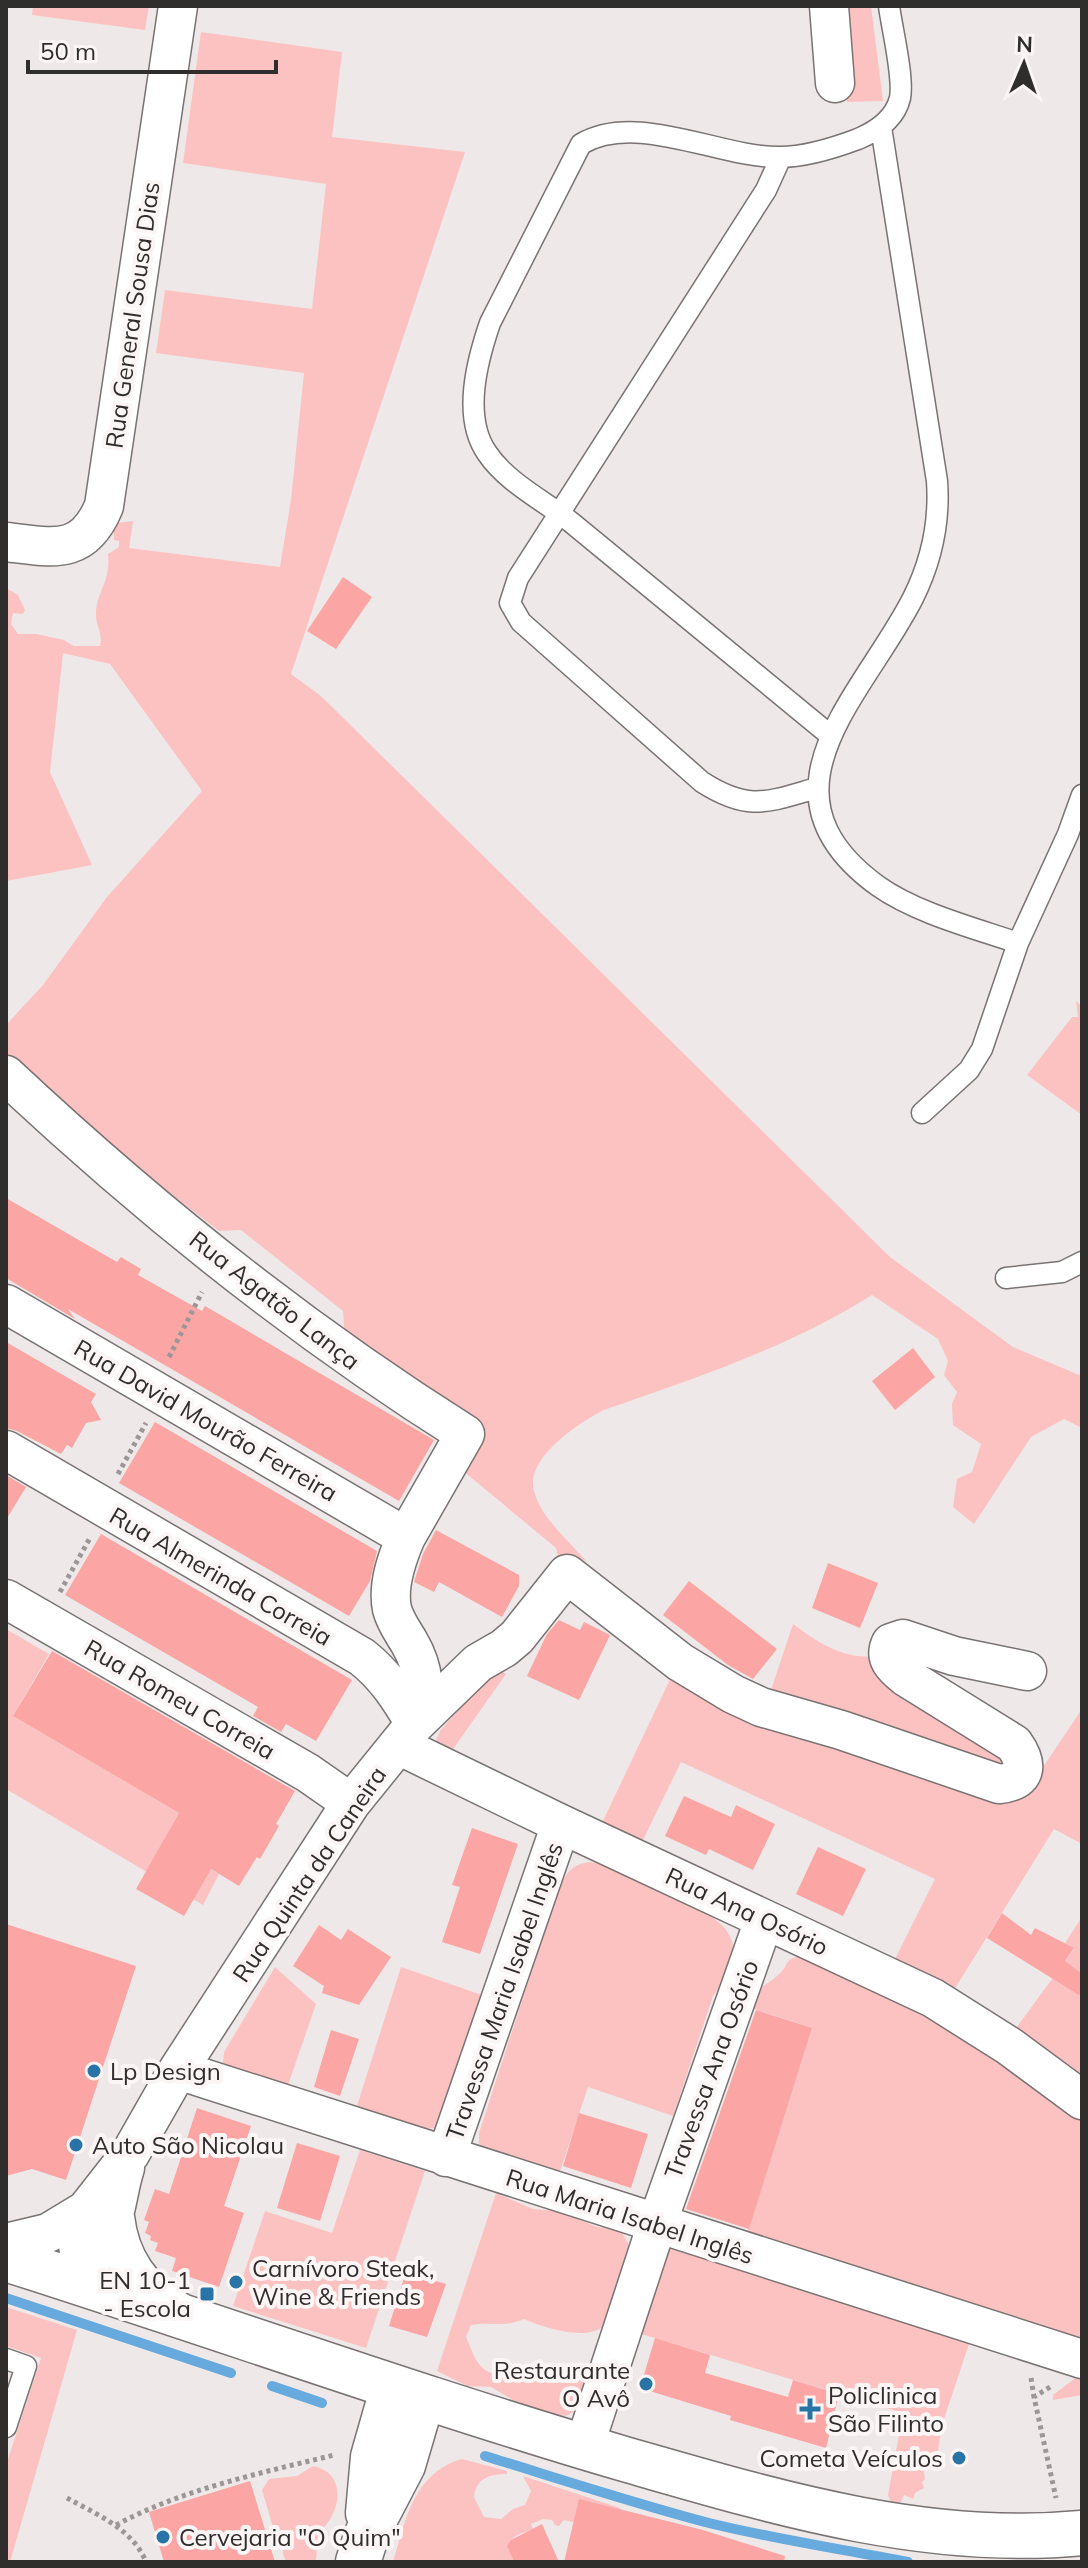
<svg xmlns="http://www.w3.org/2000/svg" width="1088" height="2568" viewBox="0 0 1088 2568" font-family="Mulish,sans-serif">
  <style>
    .green { fill: #fcc2c1 }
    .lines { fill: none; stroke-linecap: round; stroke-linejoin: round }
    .stream { stroke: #66aade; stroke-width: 10 }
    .building { fill: #fba5a4 }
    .lane-casing { stroke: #797373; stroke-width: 23 }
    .street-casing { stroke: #797373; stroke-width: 41 }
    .secondary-casing { stroke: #797373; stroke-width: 47 }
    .primary-casing { stroke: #797373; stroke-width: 47 }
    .path { stroke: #9b9796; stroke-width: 5; stroke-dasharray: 4 4; stroke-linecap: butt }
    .lane { stroke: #fff; stroke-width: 20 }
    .street { stroke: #fff; stroke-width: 38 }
    .secondary { stroke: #fff; stroke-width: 44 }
    .primary { stroke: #fff; stroke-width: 44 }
    .poi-dot { fill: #2974a7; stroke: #fcf5f5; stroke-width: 3 }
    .labels { text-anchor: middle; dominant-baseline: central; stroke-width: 8; stroke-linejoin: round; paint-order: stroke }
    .street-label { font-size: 24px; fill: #302e2d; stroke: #fcf5f5 }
    .poi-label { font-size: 24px; fill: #302e2d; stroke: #fcf5f5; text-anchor: start }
  </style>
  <rect width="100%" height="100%" fill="#efe8e8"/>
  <path class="green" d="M33,6h116l-4,24 -113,-15z
    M841,6h30l12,95 -36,1 -6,-58z
    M201,32l141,20 -10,85 133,15 -174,522 30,22 569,561 123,90 66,28 3,-5v58l-18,-9 -33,18 -57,87 -21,-17 4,-28 15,-7 9,-28 -28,-19 -1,-21 5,-12 -13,-17 4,-14 -10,-22 -66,-44c-84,53 -175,82 -268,115 -24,12 -79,48 -70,81 7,27 35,50 53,71l-13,-7 -16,1 -2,-8 -94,-78 13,-49 -8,-9 -86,-50 -36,-25 -2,-26 -102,-81 -22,1c-74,-56 -144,-115 -213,-178v-28l37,-40 64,-88 95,-106 -92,-127 -47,-11 -13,119 42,93 -86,16v-293l12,7 7,15 -2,4 -10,-1 -2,11 7,10h18l28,6 10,6h26c3,-15 -4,-18 -4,-31 0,-24 15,-32 12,-61l11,-7v-6l-5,-1v-10l3,-7 16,-2 -4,27 151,19 11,-67 13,-127 -148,-20 9,-63 147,19 14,-125 -143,-21z
    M1076,1001l6,5v109l-55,-40 45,-58h6z
    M793,1624c27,20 51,36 87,32l129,92 -8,23 -231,-78z
    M6,1629l43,25 -36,62 166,97 -10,18 36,35 14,8 -16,31 -197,-116z
    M495,1667l11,7 -55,78 -11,-5 -4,-7 4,-9z
    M675,1669l350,125 57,-85v135l-28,-15 -100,161 -61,-27 42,-84 -254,-117 -39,80 -40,-19z
    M590,1862c25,5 47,18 70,28 52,25 103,42 53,106l-40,120 -85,-29 -30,90 -72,-22 -7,-9v-13l78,-240c8,-18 13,-29 33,-31z
    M1082,1917v160l-68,-46 60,-82 -9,-6z
    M806,1956l185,92 91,71v230l-335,-115 65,-206 -67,-22c12,-21 16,-16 32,-30 14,-11 5,-19 29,-20z
    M275,1967l41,37 -29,84 -55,-17 -9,-8 1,-11z
    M401,1967l84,29 -39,122 -11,10 -15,1 -64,-20z
    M360,2150l65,21 -59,177 -133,-42 32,-95 67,22z
    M496,2193l37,16 25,2 39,16 23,2 9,16c-4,21 -11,67 -27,82 -16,14 -61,0 -78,-8 -19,9 -32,2 -53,6l-5,12c5,11 9,26 19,33 13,8 24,2 37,1 21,-1 38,25 57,3l10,12 -11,23 -12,7 -18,-3 -35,-13 -22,-13 -24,-1 -30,-15z
    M671,2247l298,97 -27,81 -5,33 -6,2 -7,12 1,7 -3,3 2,6 -9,5 -2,6 -9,-4 -3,7h-10l-3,-7 15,-82 -265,-80z
    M6,2307l71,23 -67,232h-4v-97l35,-107 -35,-12z
    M1082,2373v22l-29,5v-5z
    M462,2459l45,12v3c-17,0 -31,4 -33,23l10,20 17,2 12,-10 12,-4 6,-14 -8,-15 97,32 -5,24 -51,-12 -5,6 -4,-1 -3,-5 -9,-1 -12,5 2,5c-21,8 -30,9 -19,33h-121c12,-41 21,-90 69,-103z
    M313,2466c25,5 30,28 19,50 -3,7 -11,13 -14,21 -4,8 1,16 -3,25h-29l-3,-8 -1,-18 -10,-12 -10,-34 7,-11 28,-3z"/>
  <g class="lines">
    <path class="stream" d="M6,2298l225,75
      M272,2386l50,17
      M485,2456c75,23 148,47 224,67 65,16 132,26 199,39"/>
  </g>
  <path class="building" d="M343,577l29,20 -36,52 -29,-18z
    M6,1198l111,64 4,-5 20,12 -3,6 64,36 3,-5 229,134 -35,61 -331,-192 7,10 -69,-41z
    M6,1342l90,52 -5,8 10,18 -15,3 -14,25 -5,-3 -6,9 -44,-23 -11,-3z
    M913,1348l22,29 -40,33 -23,-29z
    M155,1422l222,129 -7,30 -21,35 -230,-133z
    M6,1475l20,12 -20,33z
    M436,1530l83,45v11l-17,31 -63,-35 -5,10 -20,-10 9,-28z
    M101,1534l251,146 -36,61 -30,-17 -5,8 -28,-16 5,-9 -193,-112z
    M828,1563l50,20 -18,45 -48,-20z
    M689,1581l88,68 -24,30 -25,-14 -65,-50z
    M559,1620l21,10 4,-8 26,13 -31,65 -52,-24 20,-42z
    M52,1651l243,140 -19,33 3,2 -19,33 -3,-2 -18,29 -28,-17 -27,47 -48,-27 43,-76 -166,-97z
    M684,1796l47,21 5,-12 39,19 -22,46 -44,-21 -3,6 -41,-19z
    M472,1828l46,16 -38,110 -38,-12 18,-55 -8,-2z
    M818,1847l48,22 -23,47 -47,-22z
    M1002,1913l29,22 4,-7 39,20 -9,13 17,13v16l-3,5 -92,-57z
    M6,1924l130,42 -70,214 -34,-11 -26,7z
    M319,1925l22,15 7,-11 43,28 -32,48 -37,-12 2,-7 -31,-20z
    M756,2010l56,18 -63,201 -63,-20z
    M331,2030l28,9 -19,57 -26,-9z
    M197,2108l54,18 -27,80 20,7 -25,74 -47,-16 4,-13 -21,-7 3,-8 -8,-3 1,-4 -6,-3 4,-11 -5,-2 11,-31 14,5z
    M579,2113l69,21 -17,54 -68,-22z
    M297,2143l43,13 -20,65 -43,-13z
    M406,2272l40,12 -19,53 -38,-11z
    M655,2338l55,17 -5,18 83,24 5,-17 46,14 -13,54 -96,-28 1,-4 -91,-28z
    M250,2481l25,81h-111l-15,-50z
    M579,2499l124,31 82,26 -1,6h-220z
    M542,2524l17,38h-45l-7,-16 4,-6z"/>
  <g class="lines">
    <g class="lane-casing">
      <path id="lane" d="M881,127l56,354c3,42 -5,79 -24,117 -49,97 -165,194 -35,288 38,27 96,42 140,57
        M781,157l-15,33 -248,388 -8,25 11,19 181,160c47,30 65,20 115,6
        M831,736c-86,-71 -173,-142 -259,-213 -27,-22 -65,-40 -85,-70 -25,-36 -10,-92 3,-130l91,-179c56,-33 139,14 199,13 26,0 54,-9 78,-18 19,-8 37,-20 42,-41 4,-21 -8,-69 -11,-92
        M922,1113l47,-43 13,-21 36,-106 50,-109 14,-39
        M1006,1278l56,-6 20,-10
        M6,2359l20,7 -20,61"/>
    </g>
    <g class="street-casing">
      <path id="street" d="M829,6l6,77
        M6,542c46,5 77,15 98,-36l74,-500
        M6,1075c141,132 295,256 459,359l-59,103c-9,21 -19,48 -14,72 3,12 11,23 17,33 16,27 18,52 6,82l-64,79 -173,267 -48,84 -44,56 -8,35 3,21 8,14 24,14
        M6,1304l400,233
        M6,1450l356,207c24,19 38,41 53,67l63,-61 26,-15 13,-11 50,-63 113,88 53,32 28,13 80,23 158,54c28,-3 30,-19 15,-40l-108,-67c-11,-9 -23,-18 -15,-34l12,-4 51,17 73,15
        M6,1599l302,174 43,30
        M398,1745l163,79 372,174 76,48 73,54
        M178,2070l904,289
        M446,2157l115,-333
        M115,2217c5,43 26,72 63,94
        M6,2243l42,-10 38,-23
        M73,2268c43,-10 41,-68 52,-100
        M584,2447l73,-223 107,-304"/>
    </g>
    <g class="secondary-casing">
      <path id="secondary" d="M368,2513l5,-56 20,-70
        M358,2562l9,-28 36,-69 20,-68"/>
    </g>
    <g class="primary-casing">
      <path id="primary" d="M6,2259c205,65 408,138 615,199 150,43 302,90 461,75"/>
    </g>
    <path class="path" d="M169,1357l33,-65
      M118,1474l28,-51
      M60,1592l30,-54
      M1031,2378l3,19
      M1050,2387l-16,10 22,101
      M67,2498c29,16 66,31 79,64
      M116,2525c67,-36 145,-52 218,-70"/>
    <use href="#lane" class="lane"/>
    <use href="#street" class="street"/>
    <use href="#secondary" class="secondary"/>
    <use href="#primary" class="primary"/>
  </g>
  <g class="poi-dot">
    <circle cx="94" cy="2071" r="8"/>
    <circle cx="76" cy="2145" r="8"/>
    <circle cx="236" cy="2282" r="8"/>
    <rect x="199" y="2286" width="16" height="16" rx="4"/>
    <circle cx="646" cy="2384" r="8"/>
    <path d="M806 2397h8v8h8v8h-8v8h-8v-8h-8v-8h8z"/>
    <circle cx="959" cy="2458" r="8"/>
    <circle cx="163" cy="2537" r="8"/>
  </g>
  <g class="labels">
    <g class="street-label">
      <text transform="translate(132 315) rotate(-82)">Rua General Sousa Dias</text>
      <text transform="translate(275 1300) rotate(38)">Rua Agatão Lança</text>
      <text transform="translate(206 1420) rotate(30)">Rua David Mourão Ferreira</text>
      <text transform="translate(221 1576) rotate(30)">Rua Almerinda Correia</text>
      <text transform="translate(180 1699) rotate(30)">Rua Romeu Correia</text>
      <text transform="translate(309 1874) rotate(-56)">Rua Quinta da Caneira</text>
      <text transform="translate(747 1911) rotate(25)">Rua Ana Osório</text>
      <text transform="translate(504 1991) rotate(-71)">Travessa Maria Isabel Inglês</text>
      <text transform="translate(711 2069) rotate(-70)">Travessa Ana Osório</text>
      <text transform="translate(630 2216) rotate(18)">Rua Maria Isabel Inglês</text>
    </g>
    <g class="poi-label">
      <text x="110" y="2071">Lp Design</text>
      <text x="92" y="2145">Auto São Nicolau</text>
      <text x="252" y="2268">Carnívoro Steak,<tspan x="252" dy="28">Wine &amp; Friends</tspan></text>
      <text x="191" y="2280" text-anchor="end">EN 10-1<tspan x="191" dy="28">- Escola</tspan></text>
      <text x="630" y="2370" text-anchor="end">Restaurante<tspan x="630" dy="28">O Avô</tspan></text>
      <text x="828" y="2395">Policlinica<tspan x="828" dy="28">São Filinto</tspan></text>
      <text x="943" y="2458" text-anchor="end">Cometa Veículos</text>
      <text x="179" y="2537">Cervejaria "O Quim"</text>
    </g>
  </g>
  <rect width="1088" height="2568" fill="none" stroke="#302e2d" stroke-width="16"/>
  <g transform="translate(1024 64) rotate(2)" stroke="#fcf5f5" stroke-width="6" paint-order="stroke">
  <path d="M0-6L14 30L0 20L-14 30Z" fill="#302e2d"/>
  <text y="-12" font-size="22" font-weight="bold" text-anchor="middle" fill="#302e2d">N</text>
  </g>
  <path d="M28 60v12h248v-12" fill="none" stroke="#302e2d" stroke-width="4"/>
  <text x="40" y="60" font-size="24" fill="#302e2d" stroke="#fcf5f5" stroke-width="6" paint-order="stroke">50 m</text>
</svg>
